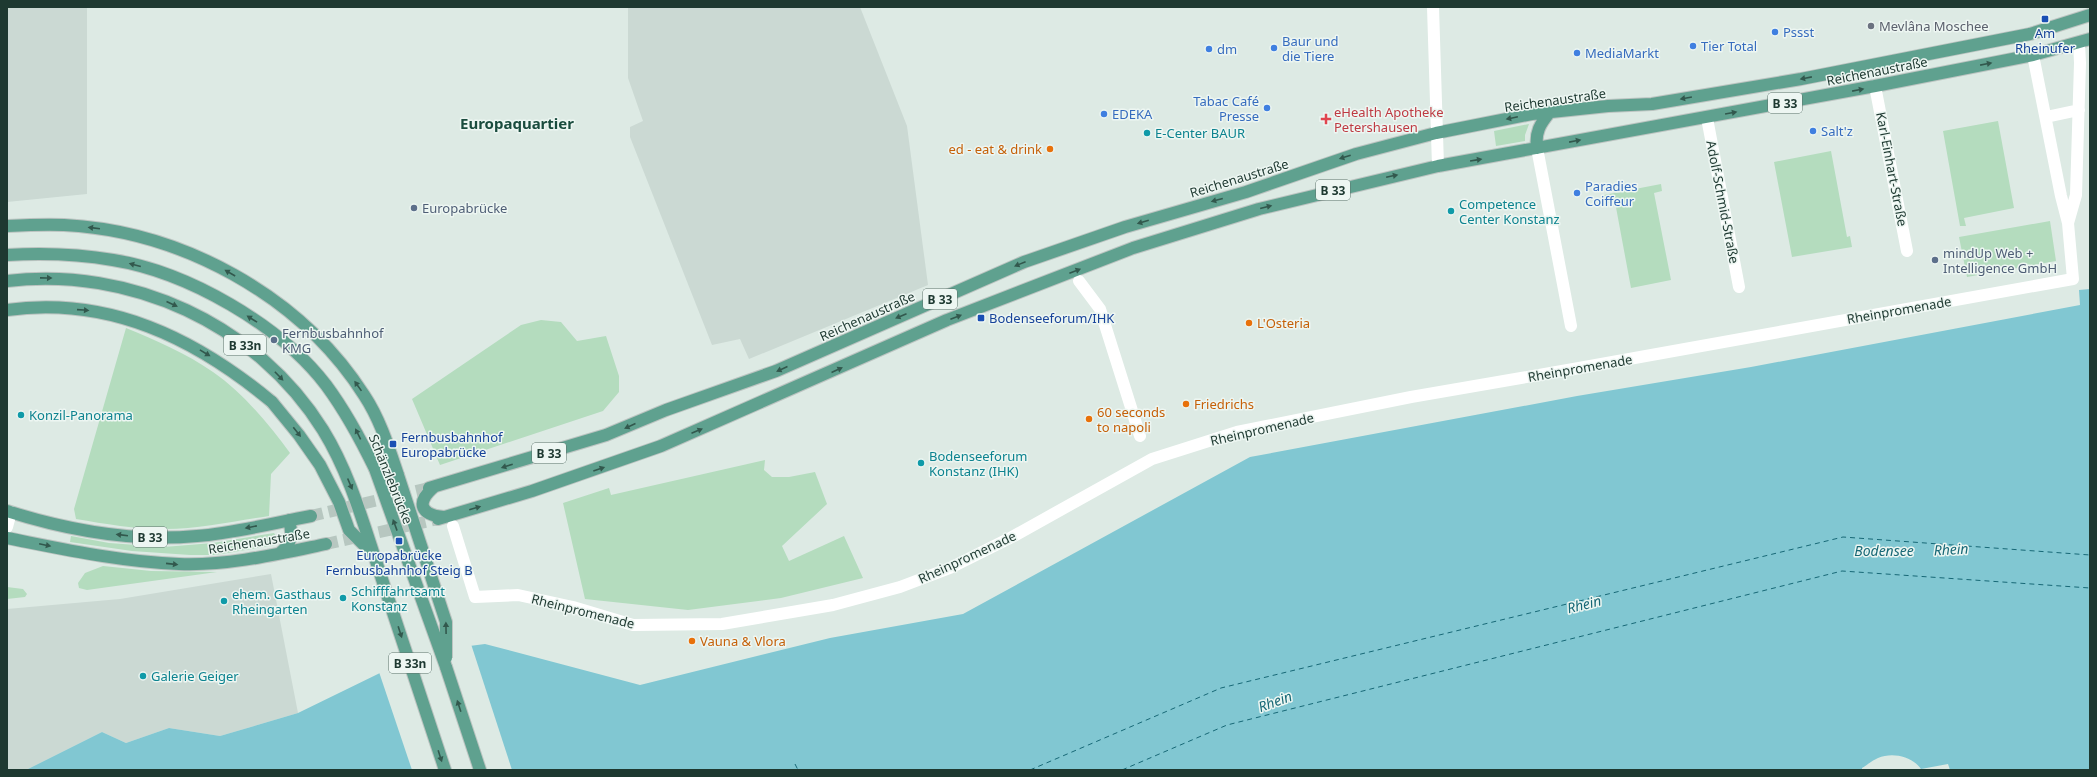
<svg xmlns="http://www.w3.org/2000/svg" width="2097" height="777" viewBox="0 0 2097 777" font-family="'Noto Sans',sans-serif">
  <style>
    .built { fill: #cbd9d3 }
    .green { fill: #b4dcbe }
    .water { fill: #81c7d2 }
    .pier { fill: #ddeae4 }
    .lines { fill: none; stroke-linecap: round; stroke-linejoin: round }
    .ferry { stroke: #176876; stroke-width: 1; stroke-dasharray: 5 4; stroke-linecap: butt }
    .primary-tunnel { stroke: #b7c7c0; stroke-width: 12; stroke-dasharray: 12 6; stroke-linecap: butt }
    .primary-casing { stroke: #bcc4c1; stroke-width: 14 }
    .street { stroke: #fff; stroke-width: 12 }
    .primary { stroke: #5fa18f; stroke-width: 12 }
    .primary-bridge-casing { stroke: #bcc4c1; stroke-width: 14; stroke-linecap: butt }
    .primary-bridge { stroke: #5fa18f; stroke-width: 12 }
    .oneway { fill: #32584d }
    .transit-dot { fill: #1a4fb4; stroke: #edf6f2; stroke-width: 1.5 }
    .worship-dot { fill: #6b7280; stroke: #edf6f2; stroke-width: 1.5 }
    .shop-dot { fill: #3f7fe0; stroke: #edf6f2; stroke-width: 1.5 }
    .health-dot { fill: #e0444e; stroke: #edf6f2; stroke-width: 1.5 }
    .culture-dot { fill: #0f9aa8; stroke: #edf6f2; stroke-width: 1.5 }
    .food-dot { fill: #e8710a; stroke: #edf6f2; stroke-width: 1.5 }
    .service-dot { fill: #5c6f8a; stroke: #edf6f2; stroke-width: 1.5 }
    .labels { text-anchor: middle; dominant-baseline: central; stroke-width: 3; stroke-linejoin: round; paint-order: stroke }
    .shield { fill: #edf6f2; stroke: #5c726b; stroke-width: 1 }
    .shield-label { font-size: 12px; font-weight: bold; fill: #1e3931 }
    .worship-label { font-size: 13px; fill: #5b616d; stroke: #edf6f2; text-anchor: start }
    .shop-label { font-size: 13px; fill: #366cbe; stroke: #edf6f2; text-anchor: start }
    .transit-label { font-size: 13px; fill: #164399; stroke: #edf6f2 }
    .street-label { font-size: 13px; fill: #1e3931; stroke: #edf6f2 }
    .health-label { font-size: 13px; fill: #be3a42; stroke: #edf6f2; text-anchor: start }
    .culture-label { font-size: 13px; fill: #0d838f; stroke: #edf6f2; text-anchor: start }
    .food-label { font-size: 13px; fill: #c56008; stroke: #edf6f2; text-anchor: start }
    .service-label { font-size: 13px; fill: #4e5e75; stroke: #edf6f2; text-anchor: start }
    .water-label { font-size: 14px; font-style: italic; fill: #176876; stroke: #edf6f2 }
    .quarter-label { font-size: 15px; font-weight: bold; fill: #1a4c3e; stroke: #edf6f2 }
  </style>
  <rect width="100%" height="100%" fill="#ddeae4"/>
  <path class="built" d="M7,7h80v187l-80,8z
    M628,7h232l47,119 21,159 -179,74 -9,-20 -28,6 -82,-208v-10l13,-6 -15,-43z
    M271,574l27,139 -78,23 -51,-8 -43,15 -24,-11 -76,38h-19v-161l113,-10z"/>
  <path class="green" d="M1998,121l16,87 -50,10 2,8h-6l-17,-95z
    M1529,124l-4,11v6l-29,5 -2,-15z
    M1831,151l16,86 3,-1 2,11 -60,10 -18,-95z
    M1661,184l1,7 -8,2 17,87 -40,8 -16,-86 -10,1 -1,-8z
    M2050,221l6,40 -89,16 -8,-40z
    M541,320l20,2 16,19 29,-5 13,40v16l-16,19 -163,54 -28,-66 109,-74z
    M126,328c29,12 60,25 87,44 30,21 55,51 77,81l-19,21 -2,42c-34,5 -69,13 -104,13 -30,0 -60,-5 -89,-10l-2,-10z
    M765,460l-1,10 8,7h17l26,-5 12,32 -45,42 7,15 55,-25 19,42 -82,20 -93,12 -103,-11 -22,-96 46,-15 2,7z
    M274,533l4,6 -3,6 -60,10h-25l-58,-4 -62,-9 1,-6 38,7 55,4 49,-4z
    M103,566l48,5 66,1 -130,18 -8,-2 -1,-5 7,-10z
    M7,587l16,2 4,5 -2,3 -18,2z"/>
  <path class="water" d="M2090,289v481h-140l-2,-6 -27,5c-9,-13 -29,-17 -43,-11 -5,2 -11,7 -16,10v2h-1836l76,-38 24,11 43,-15 51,8 78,-23 125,-61 62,-8 155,41 190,-47 133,-24 287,-157 327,-61 174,-29 329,-62 -1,-15z"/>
  <path class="pier" d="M471,644l41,126h-100l-33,-98 44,-21z"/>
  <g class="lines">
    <path class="ferry" d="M795,764l3,6
      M1030,770l191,-82 622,-151 247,18
      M1122,770l105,-45 615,-154 248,17"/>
    <path class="primary-tunnel" d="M311,516l118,-28
      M326,544l112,-25"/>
    <g class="primary-casing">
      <path id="primary" d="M1537,148c-2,-16 3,-24 13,-36
        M7,226c19,-1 38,-2 57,-1 117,6 236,70 300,170 16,24 25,53 34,80
        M7,255c35,-2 71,-1 106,5 75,12 167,65 213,125 20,27 35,55 49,84
        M7,310c102,-14 188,28 265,92
        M434,487c-19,16 -13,28 10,30
        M429,488l177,-53 60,-25 110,-39 248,-109 101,-35 121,-35 110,-38 80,-21 96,-19 76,-8 44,-2 149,-25 229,-45 60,-19
        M7,511c60,19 127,31 190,25 38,-3 76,-13 114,-20
        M438,519l94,-28 129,-45 286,-126 186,-72 126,-39 179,-43 437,-80 158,-31 57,-16
        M7,538c56,11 114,24 172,26 49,2 99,-10 147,-20
        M280,553c12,-10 13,-18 9,-33
        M374,555l71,215
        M446,667l34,103"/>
    </g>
    <path class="street" d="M1433,7l5,159
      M1875,86l32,165
      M2046,117l33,-7
      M1707,118l32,169
      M1537,148l34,178
      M2068,223l8,-28 4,-132 -1,-20
      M1079,281l21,28 40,127
      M453,526l22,71 43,-2 55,12 60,18 89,-1 111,-19 67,-18 50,-19 62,-31 140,-78 85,-27 174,-35 168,-29 494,-89 -5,-56 -7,-27 -28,-141
      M7,527l4,-15"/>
    <use href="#primary" class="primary"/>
    <g class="primary-bridge-casing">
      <path id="primary-bridge" d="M7,281c123,-15 250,43 316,149 24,39 37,82 51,125
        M272,402l27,33 21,30 19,37 10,28 23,23
        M375,469l71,198
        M398,475l48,147v36"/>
    </g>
    <use href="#primary-bridge" class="primary-bridge"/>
  </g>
  <defs><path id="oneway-solid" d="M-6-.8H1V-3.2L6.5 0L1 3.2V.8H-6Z"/></defs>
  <g class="oneway">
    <use href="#oneway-solid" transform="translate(1986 64) rotate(-11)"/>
    <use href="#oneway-solid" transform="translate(1806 78) rotate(169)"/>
    <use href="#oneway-solid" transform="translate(1858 90) rotate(-11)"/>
    <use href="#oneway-solid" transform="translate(1686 98) rotate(170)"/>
    <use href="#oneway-solid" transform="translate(1731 113) rotate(-10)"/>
    <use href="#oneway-solid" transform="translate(1512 118) rotate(168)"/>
    <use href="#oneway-solid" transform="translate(1575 141) rotate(-11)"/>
    <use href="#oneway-solid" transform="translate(1345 157) rotate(162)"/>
    <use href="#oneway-solid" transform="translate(1476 160) rotate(-9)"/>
    <use href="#oneway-solid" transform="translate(1392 176) rotate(-12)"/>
    <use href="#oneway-solid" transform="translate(1217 200) rotate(165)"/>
    <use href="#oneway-solid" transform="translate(1266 207) rotate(-14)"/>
    <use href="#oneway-solid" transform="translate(1143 222) rotate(164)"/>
    <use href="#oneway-solid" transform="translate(94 228) rotate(-173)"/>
    <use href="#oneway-solid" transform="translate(1020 264) rotate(158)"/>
    <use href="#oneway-solid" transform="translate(135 265) rotate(-165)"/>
    <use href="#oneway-solid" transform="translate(1075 271) rotate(-21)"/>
    <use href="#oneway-solid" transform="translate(230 273) rotate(-150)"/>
    <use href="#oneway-solid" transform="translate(46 278) rotate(1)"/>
    <use href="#oneway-solid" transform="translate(172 304) rotate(24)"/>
    <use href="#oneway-solid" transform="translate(83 310) rotate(4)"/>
    <use href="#oneway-solid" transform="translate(901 316) rotate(157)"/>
    <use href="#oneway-solid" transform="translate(956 317) rotate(-21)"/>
    <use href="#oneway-solid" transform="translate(252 319) rotate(-148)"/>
    <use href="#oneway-solid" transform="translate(205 353) rotate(31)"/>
    <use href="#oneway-solid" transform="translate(782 369) rotate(156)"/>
    <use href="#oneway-solid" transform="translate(837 370) rotate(-24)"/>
    <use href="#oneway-solid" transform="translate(279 376) rotate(46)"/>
    <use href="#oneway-solid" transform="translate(358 386) rotate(-125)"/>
    <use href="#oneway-solid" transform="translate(630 426) rotate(156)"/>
    <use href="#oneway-solid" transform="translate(697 431) rotate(-23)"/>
    <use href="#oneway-solid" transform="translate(297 432) rotate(52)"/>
    <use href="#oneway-solid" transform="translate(358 434) rotate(-116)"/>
    <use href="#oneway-solid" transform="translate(507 466) rotate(163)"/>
    <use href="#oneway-solid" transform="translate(599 469) rotate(-19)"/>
    <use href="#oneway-solid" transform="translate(350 484) rotate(67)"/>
    <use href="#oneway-solid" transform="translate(475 508) rotate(-16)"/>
    <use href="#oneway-solid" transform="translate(395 525) rotate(-110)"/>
    <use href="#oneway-solid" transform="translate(251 527) rotate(169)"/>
    <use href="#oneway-solid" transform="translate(122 535) rotate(-173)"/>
    <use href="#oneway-solid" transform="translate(45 545) rotate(12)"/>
    <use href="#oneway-solid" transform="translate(172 564) rotate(6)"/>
    <use href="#oneway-solid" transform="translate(446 628) rotate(-91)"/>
    <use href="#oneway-solid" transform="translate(400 632) rotate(72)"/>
    <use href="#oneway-solid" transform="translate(459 706) rotate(-108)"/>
    <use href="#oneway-solid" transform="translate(440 756) rotate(72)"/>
  </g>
  <g class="transit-dot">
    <rect x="2041" y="15" width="8" height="8" rx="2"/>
    <rect x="977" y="314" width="8" height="8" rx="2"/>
    <rect x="389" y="440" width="8" height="8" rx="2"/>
    <rect x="395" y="537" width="8" height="8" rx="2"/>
  </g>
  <circle class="worship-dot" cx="1871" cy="26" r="4"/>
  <g class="shop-dot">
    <circle cx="1775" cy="32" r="4"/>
    <circle cx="1693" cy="46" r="4"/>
    <circle cx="1274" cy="48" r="4"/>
    <circle cx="1209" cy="49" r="4"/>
    <circle cx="1577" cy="53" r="4"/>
    <circle cx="1267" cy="108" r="4"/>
    <circle cx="1104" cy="114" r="4"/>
    <circle cx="1813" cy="131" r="4"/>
    <circle cx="1577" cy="193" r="4"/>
  </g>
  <path class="health-dot" d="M1324 113h4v4h4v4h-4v4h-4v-4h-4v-4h4z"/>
  <g class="culture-dot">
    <circle cx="1147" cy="133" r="4"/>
    <circle cx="1451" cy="211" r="4"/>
    <circle cx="21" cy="415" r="4"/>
    <circle cx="921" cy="463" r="4"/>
    <circle cx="343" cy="598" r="4"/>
    <circle cx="224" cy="601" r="4"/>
    <circle cx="143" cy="676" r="4"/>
  </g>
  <g class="food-dot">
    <circle cx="1050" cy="149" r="4"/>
    <circle cx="1249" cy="323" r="4"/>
    <circle cx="1186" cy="404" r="4"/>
    <circle cx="1089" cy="419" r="4"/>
    <circle cx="692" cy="641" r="4"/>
  </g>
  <g class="service-dot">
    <circle cx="414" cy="208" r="4"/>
    <circle cx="1935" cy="260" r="4"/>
    <circle cx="274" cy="340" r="4"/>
  </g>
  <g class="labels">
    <g class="shield">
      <rect x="1768" y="93" width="34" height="20" rx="3"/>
      <rect x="1316" y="180" width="34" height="20" rx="3"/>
      <rect x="923" y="289" width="34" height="20" rx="3"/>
      <rect x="224" y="335" width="42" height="20" rx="3"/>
      <rect x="532" y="443" width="34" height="20" rx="3"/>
      <rect x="133" y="527" width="34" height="20" rx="3"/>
      <rect x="389" y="653" width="42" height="20" rx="3"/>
    </g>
    <g class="shield-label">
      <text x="1785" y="103">B 33</text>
      <text x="1333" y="190">B 33</text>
      <text x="940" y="299">B 33</text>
      <text x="245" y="345">B 33n</text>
      <text x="549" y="453">B 33</text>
      <text x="150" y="537">B 33</text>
      <text x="410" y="663">B 33n</text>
    </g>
    <g class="worship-label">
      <text x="1879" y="26">Mevlâna Moschee</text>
    </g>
    <g class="shop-label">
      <text x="1783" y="32">Pssst</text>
      <text x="1282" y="41">Baur und<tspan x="1282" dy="15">die Tiere</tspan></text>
      <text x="1701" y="46">Tier Total</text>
      <text x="1217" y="49">dm</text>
      <text x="1585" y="53">MediaMarkt</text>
      <text x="1259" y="101" text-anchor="end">Tabac Café<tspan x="1259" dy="15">Presse</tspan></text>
      <text x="1112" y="114">EDEKA</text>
      <text x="1821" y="131">Salt'z</text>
      <text x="1585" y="186">Paradies<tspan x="1585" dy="15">Coiffeur</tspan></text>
    </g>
    <g class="transit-label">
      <text x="2045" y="33">Am<tspan x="2045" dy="15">Rheinufer</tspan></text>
      <text x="989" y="318" text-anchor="start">Bodenseeforum/IHK</text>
      <text x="401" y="437" text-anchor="start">Fernbusbahnhof<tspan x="401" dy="15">Europabrücke</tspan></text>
      <text x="399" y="555">Europabrücke<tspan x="399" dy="15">Fernbusbahnhof Steig B</tspan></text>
    </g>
    <g class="street-label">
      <text transform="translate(1877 71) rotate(-11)">Reichenaustraße</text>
      <text transform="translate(1555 100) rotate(-8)">Reichenaustraße</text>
      <text transform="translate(1892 169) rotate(79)">Karl-Einhart-Straße</text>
      <text transform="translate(1239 178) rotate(-17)">Reichenaustraße</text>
      <text transform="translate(1723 202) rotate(79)">Adolf-Schmid-Straße</text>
      <text transform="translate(1899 310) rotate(-10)">Rheinpromenade</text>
      <text transform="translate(867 316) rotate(-24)">Reichenaustraße</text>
      <text transform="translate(1580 368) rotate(-10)">Rheinpromenade</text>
      <text transform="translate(1262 429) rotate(-13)">Rheinpromenade</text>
      <text transform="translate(391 479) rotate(68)">Schänzlebrücke</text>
      <text transform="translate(259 541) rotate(-9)">Reichenaustraße</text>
      <text transform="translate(967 557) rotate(-25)">Rheinpromenade</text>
      <text transform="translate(583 611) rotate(14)">Rheinpromenade</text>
    </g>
    <g class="health-label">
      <text x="1334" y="112">eHealth Apotheke<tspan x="1334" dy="15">Petershausen</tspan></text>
    </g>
    <g class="culture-label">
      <text x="1155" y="133">E-Center BAUR</text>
      <text x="1459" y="204">Competence<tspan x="1459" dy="15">Center Konstanz</tspan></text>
      <text x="29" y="415">Konzil-Panorama</text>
      <text x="929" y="456">Bodenseeforum<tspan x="929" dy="15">Konstanz (IHK)</tspan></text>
      <text x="351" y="591">Schifffahrtsamt<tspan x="351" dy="15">Konstanz</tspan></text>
      <text x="232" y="594">ehem. Gasthaus<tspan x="232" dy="15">Rheingarten</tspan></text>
      <text x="151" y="676">Galerie Geiger</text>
    </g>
    <g class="food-label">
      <text x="1042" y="149" text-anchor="end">ed - eat &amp; drink</text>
      <text x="1257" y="323">L'Osteria</text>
      <text x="1194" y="404">Friedrichs</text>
      <text x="1097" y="412">60 seconds<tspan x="1097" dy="15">to napoli</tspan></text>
      <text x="700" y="641">Vauna &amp; Vlora</text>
    </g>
    <g class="service-label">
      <text x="422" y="208">Europabrücke</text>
      <text x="1943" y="253">mindUp Web +<tspan x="1943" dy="15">Intelligence GmbH</tspan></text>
      <text x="282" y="333">Fernbusbahnhof<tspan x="282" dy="15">KMG</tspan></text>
    </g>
    <g class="water-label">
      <text transform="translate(1951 549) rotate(-3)">Rhein</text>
      <text x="1884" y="550">Bodensee</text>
      <text transform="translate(1584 604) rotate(-14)">Rhein</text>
      <text transform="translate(1275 701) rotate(-20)">Rhein</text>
    </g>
    <g class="quarter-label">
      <text x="517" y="123">Europaquartier</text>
    </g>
  </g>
  <rect width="2097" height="777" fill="none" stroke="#1e3931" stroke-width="16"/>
</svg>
